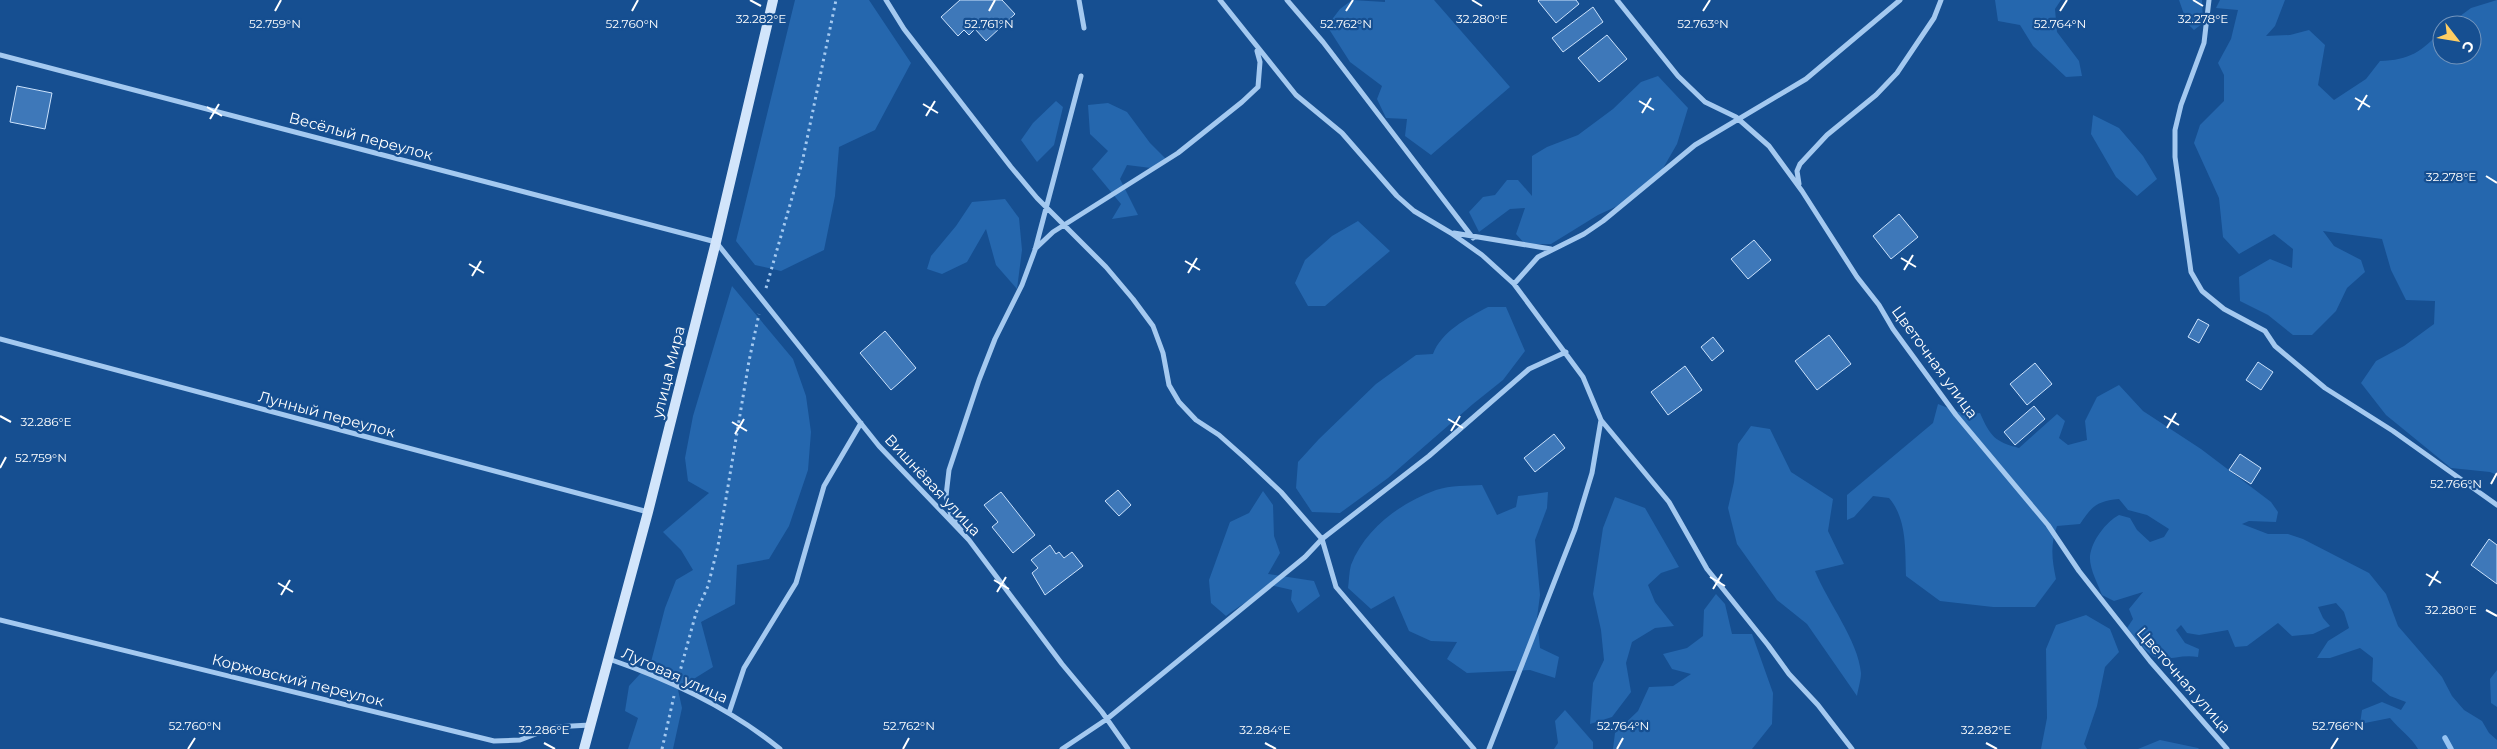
<svg xmlns="http://www.w3.org/2000/svg" width="2497" height="749" viewBox="0 0 2497 749" font-family="Montserrat,sans-serif">
  <style>
    .green { fill: #2567ae }
    .lines { fill: none; stroke-linecap: round; stroke-linejoin: round }
    .stream { stroke: #96c4f3; stroke-width: 5.5 }
    .building { fill: #3e78b9; stroke: #cbe2fc }
    .path { stroke: #a4c9f0; stroke-width: 3; stroke-dasharray: 2.5 4; stroke-linecap: butt }
    .minor { stroke: #a4c9f0; stroke-width: 5 }
    .secondary { stroke: #d2e5fb; stroke-width: 10 }
    .ticks { fill: none; stroke: #fff; stroke-width: 2 }
    .labels { text-anchor: middle; dominant-baseline: central; stroke-width: 4.5; stroke-linejoin: round; paint-order: stroke }
    .street-label { font-size: 15px; fill: #fff; stroke: #164f91 }
    .ticks-label { font-size: 12px; text-anchor: middle; fill: #fff; stroke: #164f91; stroke-width: 4.5; stroke-linejoin: round; paint-order: stroke }
  </style>
  <rect width="100%" height="100%" fill="#164f91"/>
  <path class="green" d="M795,0h74l42,63 -36,67 -36,17 -4,49 -11,54 -43,21 -26,-6 -19,-24z
    M1352,0l33,2v-2h49l76,87 -79,68 -26,-19 2,-17 -21,-1 -9,-19 5,-13 -32,-24 -23,-36 13,-17z
    M1995,0h66l-6,9 2,23 22,29 3,15 -16,1 -33,-31 -13,-21 -22,-4z
    M2179,0h23l1,23 -9,7 -7,-7z
    M2220,0h65l-10,26 -9,10 24,-1 19,-5 16,15 -7,40 16,15 32,-21 14,-18c30,-1 41,-9 62,-31v25h30v-30h-24l23,-17 26,-8v475l-7,-3 -39,-4 -65,-53 -25,-32 15,-22 28,-15 30,-22 1,-23 -29,-1 -15,-30 -9,-31 -59,-8 11,15 27,14 4,12 -18,16 -11,23 -24,24h-19l-25,-20 -28,-14 -1,-24 31,-18 22,9 1,-19 -19,-15 -35,20 -16,-17 -4,-39 -25,-55 6,-18 24,-24v-26l-6,-12 13,-24 7,-29 -22,-2z
    M1658,76l30,32 -11,36 -19,33 -34,26 -26,12 -47,29h-26l-9,-10 9,-26 -15,1 -31,23 -10,-20 14,-15 12,-2 12,-15h11l14,16v-40l15,-9 31,-12 35,-26 28,-27z
    M1056,101l7,6 -9,38 -17,17 -16,-22 12,-17z
    M1108,103l19,9 23,31 18,18 -17,7 -24,-3 -7,14 18,36 -26,4 9,-15 -29,-35 16,-18 -18,-17 -2,-29z
    M2093,115l26,13 24,28 14,23 -20,17 -21,-19 -25,-43z
    M1005,199l14,19 3,32 -5,39 -21,-24 -10,-36 -19,33 -25,12 -15,-5 4,-13 25,-30 16,-24z
    M1358,221l32,30 -65,55h-17l-13,-23 10,-23 27,-24z
    M732,286l61,73 13,37 5,36 -3,38 -19,56 -20,33 -32,6 -2,39 -34,18 12,45 -21,13 -15,5 5,23 -9,41h-45l10,-31 -13,-7 4,-25 22,-24 14,-54 11,-28 17,-10 -12,-20 -18,-18 46,-39 -21,-12 -3,-23 8,-42z
    M1488,307h18l19,44 -22,29 -30,24 -85,74 -48,35 -28,-1 -16,-24 2,-26 21,-23 57,-55 40,-29 17,-1c8,-22 34,-36 55,-47z
    M2119,385l24,26 58,38 70,53 7,10 -2,10 -27,-1 -7,3 26,10h20l15,5 66,34 17,21 12,32 44,51 10,19 12,14 18,11 7,12 8,7v9h-79c-6,-11 -19,-20 -28,-31l-30,6 2,-14 20,-8 19,8 5,-8 -16,-6 -18,-15 1,-23 -13,-10 -30,10h-13l11,-17 21,-13 -5,-16 -8,-9 -18,4 5,11 7,8 -17,8 -21,2 -14,-13 -31,23 -12,1 -7,-17 -29,5 -12,-2 -6,-8 -5,5 9,13 14,6 -1,8c-15,-3 -27,3 -40,1 -9,-1 -25,-23 -31,-30l6,-9 -4,-10 14,-17 -29,9 -12,-6c-4,-11 -13,-27 -12,-39 2,-16 16,-34 29,-41l11,3 7,12 13,12 14,-5 5,-8 -22,-14 -19,-5 -9,-11c-22,2 -27,7 -39,25l-23,2c-7,19 -5,34 -1,53l-21,28h-42l-53,-6 -34,-25c-1,-27 1,-57 -17,-78l-16,-2 -19,21 -7,3v-25l86,-72 5,-19 28,11 14,-2c10,23 15,29 39,35l38,-34 8,7 -6,17 9,7 19,-5 -2,-19 12,-24z
    M1751,426l19,3 21,43 42,27 -5,32 16,33 -29,7c13,32 43,69 46,102 0,7 -3,16 -4,23l-50,-72 -30,-24 -40,-56 -9,-36 6,-26 4,-38z
    M1482,485l15,30 19,-8 2,-11 30,-4 -1,16 -12,32 5,55 -3,23 3,30 19,9 -4,21 -25,-8 -63,3 -20,-14 10,-17 -26,-1 -22,-10 -15,-35 -23,13 -23,-21c1,-7 1,-16 3,-23 14,-36 49,-62 85,-75 15,-5 31,-4 46,-5z
    M1263,491l10,14 1,31 6,17 -12,21 46,7 6,15 -22,17 -7,-13 1,-10 -22,-5c-14,12 -30,20 -44,31l-15,-13 -2,-23 21,-58 19,-9z
    M1615,497l30,11 34,59 -18,6 -13,12 7,17 19,24 -19,2 -23,14 -6,21 5,29 -19,25 -22,7 3,-41 11,-23 -3,-30 -8,-36 10,-66z
    M1716,594l9,10 7,30h20l21,59 -1,31 -20,25h-139l2,-16 23,-22 11,-24 24,-1 18,-12 -19,-5 -9,-15 24,-6 16,-12 1,-26z
    M2086,615l24,14 9,23 -14,15 -8,39 -13,38 3,5h-46l6,-31 -1,-69 10,-24z
    M2497,670v37l-6,-4 -1,-24z
    M1565,710l28,32v7h-39l4,-6 -3,-22z
    M2160,740l38,8 1,1h-61z"/>
  <g class="lines">
    <path class="stream" d="M2445,738l6,11"/>
  </g>
  <path class="building" d="M960,0h42l13,14 -29,27 -11,-12 -6,6 -5,-5 -6,6 -17,-19z
    M1539,0h37l3,4 -23,19 -18,-22z
    M1593,7l10,15 -40,30 -11,-14z
    M1607,35l20,24 -28,23 -21,-24z
    M17,86l35,7 -7,36 -35,-7z
    M1899,214l19,23 -27,22 -18,-23z
    M1754,240l17,20 -23,19 -17,-20z
    M2198,319l11,6 -10,18 -11,-6z
    M885,331l31,37 -25,22 -31,-37z
    M1829,335l22,29 -34,26 -22,-29z
    M1713,337l11,14 -12,10 -11,-14z
    M2258,362l15,10 -12,18 -15,-10z
    M2035,363l17,21 -25,21 -17,-21z
    M1685,366l17,24 -34,25 -17,-23z
    M2034,406l11,13 -30,26 -11,-13z
    M1554,434l11,14 -30,24 -11,-14z
    M2240,454l21,14 -10,16 -22,-14z
    M1118,490l13,15 -12,11 -14,-15z
    M1001,492l34,43 -22,18 -21,-26 6,-5 -14,-17z
    M2489,539l8,6v39l-26,-19z
    M1050,545l6,9 3,-2 5,6 8,-6 11,14 -38,29 -13,-22 6,-5 -7,-8z"/>
  <g class="lines">
    <path class="path" d="M766,288l36,-125 34,-163
      M679,675l17,-62 12,-27 10,-40 31,-185 10,-47
      M662,749l12,-53"/>
    <path class="minor" d="M886,0l18,29 107,138 26,31 69,69 27,32 20,27 10,27 6,32 10,17 17,18 23,15 27,24 35,33 41,47 14,48 138,162
      M1079,0l5,28
      M1220,0l76,95 46,38 55,63 17,15 37,22 31,22 32,29 69,93 18,43 68,82 38,67 61,76 21,29 29,31 34,44
      M1287,0l36,42 150,196
      M1617,0l61,76 27,26 31,15 33,29 33,45 55,86 22,28 14,24 63,86 92,110 31,46 71,90 77,88
      M2209,0l-5,43 -23,62 -6,25v27l16,115 11,19 22,18 41,22 10,15 50,42 68,43 104,74
      M0,55l716,187 163,204 90,94 93,124 40,48 26,37
      M1799,184l-2,-13 3,-7 27,-29 49,-40 21,-22 37,-55 7,-18
      M1454,233l97,16
      M1035,249l18,-17 125,-79 64,-51 16,-15 2,-25 -3,-11
      M1514,284l24,-27 46,-23 19,-13 92,-76 111,-66 94,-79
      M0,339l648,173
      M961,529l-10,-14 -5,-19 3,-26 30,-90 16,-41 27,-54 13,-35 46,-174
      M0,620l494,121 26,-1 34,-13 36,-2
      M609,659c61,21 121,49 171,90
      M729,713l15,-45 52,-85 28,-97 37,-63
      M1062,749l45,-30 198,-162 17,-18 107,-83 100,-87 37,-17
      M1489,749l86,-220 17,-56 9,-53"/>
    <path class="secondary" d="M584,749l64,-237 68,-270 57,-242"/>
  </g>
  <path class="ticks" d="M750,0l11,6M1472,0l10,6M2193,0l10,6M275,11l6,-11M632,11l6,-11M989,11l6,-11M1346,11l7,-11M1703,11l7,-11M2060,11l7,-11M2355,98l15,9M1639,101l15,9M923,104l15,9M207,107l15,9M2358,110l9,-15M1642,113l9,-15M926,116l9,-15M210,119l9,-15M2486,176l11,7M1901,258l15,9M1185,261l15,9M469,264l15,9M1904,270l9,-15M1188,273l9,-15M472,276l9,-15M0,416l11,6M2164,416l15,9M1448,419l15,9M732,422l15,9M2167,428l9,-15M1451,431l9,-15M735,434l9,-15M0,468l6,-11M2491,484l6,-11M2426,574l15,9M1710,577l15,9M994,580l15,9M278,583l15,9M2429,586l9,-15M1713,589l9,-15M997,592l9,-15M281,595l9,-15M2486,610l11,6M544,743l11,6M1265,743l11,6M1986,743l11,6M188,749l7,-11M903,749l6,-11M1617,749l6,-11M2331,749l7,-11"/>
  <g class="labels">
    <g class="street-label">
      <text transform="translate(361 136) rotate(15)">Весёлый переулок</text>
      <text transform="translate(1935 362) rotate(54)">Цветочная улица</text>
      <text transform="translate(668 372) rotate(-76)">улица Мира</text>
      <text transform="translate(327 414) rotate(15)">Лунный переулок</text>
      <text transform="translate(933 485) rotate(47)">Вишнёвая улица</text>
      <text transform="translate(675 675) rotate(24)">Луговая улица</text>
      <text transform="translate(298 680) rotate(14)">Коржовский переулок</text>
      <text transform="translate(2184 680) rotate(49)">Цветочная улица</text>
    </g>
  </g>
  <g class="ticks-label">
    <text x="761" y="23">32.282°E</text>
    <text x="1482" y="23">32.280°E</text>
    <text x="2203" y="23">32.278°E</text>
    <text x="632" y="28">52.760°N</text>
    <text x="989" y="28">52.761°N</text>
    <text x="1346" y="28">52.762°N</text>
    <text x="275" y="28">52.759°N</text>
    <text x="1703" y="28">52.763°N</text>
    <text x="2060" y="28">52.764°N</text>
    <text x="2451" y="181">32.278°E</text>
    <text x="46" y="426">32.286°E</text>
    <text x="41" y="462">52.759°N</text>
    <text x="2456" y="488">52.766°N</text>
    <text x="2451" y="614">32.280°E</text>
    <text x="195" y="730">52.760°N</text>
    <text x="909" y="730">52.762°N</text>
    <text x="1623" y="730">52.764°N</text>
    <text x="2338" y="730">52.766°N</text>
    <text x="544" y="734">32.286°E</text>
    <text x="1265" y="734">32.284°E</text>
    <text x="1986" y="734">32.282°E</text>
  </g>
  <g transform="translate(2457 40) rotate(121)"><circle r="24" fill="#164f91" stroke="#7395bd"/>
  <path d="M0-4L9 19L0 12L-9 19Z" fill="#ffce63"/>
  <text y="-8" font-size="14" font-weight="bold" text-anchor="middle" fill="#ffffff">С</text>
  </g>
</svg>
